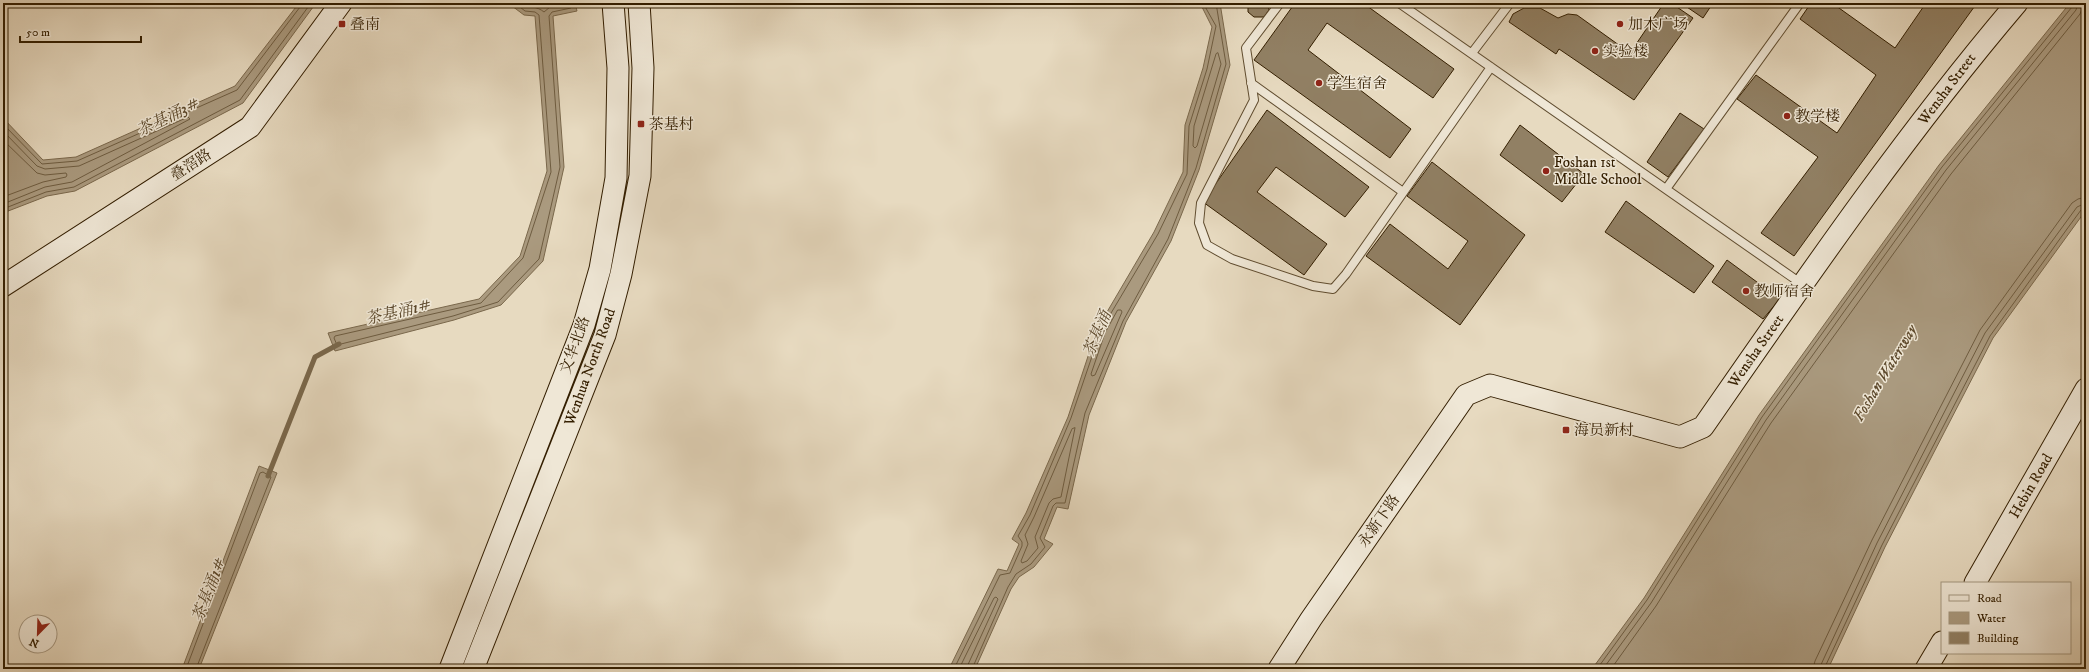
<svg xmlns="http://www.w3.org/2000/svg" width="2089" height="672" viewBox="0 0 2089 672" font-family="'IM FELL DW Pica','Noto Serif SC',serif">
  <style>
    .water { fill: #aa9a7f; stroke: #7a684c }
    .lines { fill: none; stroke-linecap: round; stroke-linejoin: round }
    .shore { stroke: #6e5c40; stroke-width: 1 }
    .stream { stroke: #7a684c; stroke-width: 5 }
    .building { fill: #918064; stroke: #331e00 }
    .lane-casing { stroke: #604d30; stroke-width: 10 }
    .secondary-casing { stroke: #331e00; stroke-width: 23 }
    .lane { stroke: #efe7d6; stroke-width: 8 }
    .secondary { stroke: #efe7d6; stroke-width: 21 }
    .poi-dot { fill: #8f2418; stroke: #efe7d6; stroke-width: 1.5 }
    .labels { text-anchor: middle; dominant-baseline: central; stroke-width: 3; stroke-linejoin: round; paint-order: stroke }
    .poi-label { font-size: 15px; fill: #331e00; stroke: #efe7d6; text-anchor: start }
    .street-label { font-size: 15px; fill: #331e00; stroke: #efe7d6 }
    .water-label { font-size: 16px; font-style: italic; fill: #5d492c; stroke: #efe7d6 }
  </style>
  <rect width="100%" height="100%" fill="#e7dac0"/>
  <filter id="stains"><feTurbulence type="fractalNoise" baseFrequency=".005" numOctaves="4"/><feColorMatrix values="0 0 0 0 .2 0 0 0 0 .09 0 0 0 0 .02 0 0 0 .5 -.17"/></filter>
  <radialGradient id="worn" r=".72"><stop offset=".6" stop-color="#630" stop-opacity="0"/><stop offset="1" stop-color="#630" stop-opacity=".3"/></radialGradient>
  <path class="water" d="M299,3h17l-73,100 -168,88 -28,5 -44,17v-95l40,42 33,-3 159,-71z
    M508,3h67l2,8 -24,5 11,151 -21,94 -42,44 -47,15 -119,31 -7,-18 151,-34 41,-43 27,-85 -12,-155 -11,-1z
    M1194,3h26l10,62 -31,105 -28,71 -45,81 -37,93 -21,94 -11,-2 -13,32 9,5 -19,23 -15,10 -8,12 -36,80h-26l49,-100 9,2 12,-27 -7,-5 14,-26 42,-96 29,-88 57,-97 29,-60 2,-47 18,-57 9,-41 -10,-20z
    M2070,3h16v207l-93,128 -108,209 -57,122h-236l52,-71 115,-183 180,-250z
    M259,466l18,7 -78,196h-17z"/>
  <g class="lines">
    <path class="shore" d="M515,3l10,8 10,1 4,3 12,157 -28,86 -42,45 -146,33 -1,2 3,7 116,-29 45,-14 41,-43 21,-92 -11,-151 3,-4 19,-4v-5
      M523,3c7,5 14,3 21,9l6,-5 16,-4
      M1218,53l3,11 -24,82 -2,2 -2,-2 1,-20 22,-72z
      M3,124l39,40 35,-3 160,-71 63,-83 1,-4
      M3,131l34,35 8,3 34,-3 109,-49 2,2 -118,63 -27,5 -42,17
      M3,140l34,33 8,2 21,-2 1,2 -1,2 -23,5 -40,15
      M3,209l43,-17 28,-5 166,-87 71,-97
      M1118,310h3l1,2 -27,63 -3,1 -1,-2 14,-41z
      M1075,428l-14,69 -8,2 -4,4 -14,34 3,11 -11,13 -5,2 -1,-2 7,-17 -3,-9 9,-18 38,-88z
      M186,669l74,-196 3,-1 8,5 -75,192
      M954,669l46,-94 10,-2 12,-27v-4l-4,-6 12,-21 41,-97 30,-88 57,-96 29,-60 2,-48 18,-57 9,-43 -13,-23
      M959,669l35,-71 2,-1 2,2 -32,70
      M972,669l36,-82 8,-13 15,-10 14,-17 -5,-9 13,-32 3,-3h9l20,-90 38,-92 45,-82 28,-71 30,-104 -10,-61
      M1597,669l50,-69 115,-183 180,-250 130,-160 1,-4
      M1603,669l48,-66 115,-183 180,-250 130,-160 2,-7
      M1611,669l45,-63 115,-183 180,-249 129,-160 4,-11
      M1813,669l2,-8 57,-121 108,-210 92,-127 6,-4 8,-2
      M1819,669l58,-126 108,-210 92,-126 9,-4
      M1824,669l58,-124 108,-209 77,-107 14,-19 5,-2"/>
    <path class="stream" d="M268,476l47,-119 24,-13"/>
  </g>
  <path class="building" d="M1248,3h20l1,7 -5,7h-10l-6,-5z
    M1295,3h68l91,66 -21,29 -106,-75 -19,27 103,79 -21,29 -136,-98z
    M1664,3h7l22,15 -59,82 -75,-51 -3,5 -47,-32 4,-8 11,-6h16l18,10 10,-4 9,1 53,38z
    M1681,3h32l-10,15z
    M1811,3h21l63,45 31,-45h51l-183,253 -33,-23 57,-76 -81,-58 19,-24 81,58 39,-58 -76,-56z
    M1267,110l102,77 -24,30 -69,-50 -19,25 70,52 -23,31 -101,-73z
    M1680,113l24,16 -36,48 -21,-15z
    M1520,125l64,49 -22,28 -62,-47z
    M1432,162l93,73 -65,90 -94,-69 24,-32 58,45 20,-28 -61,-45z
    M1626,201l88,65 -20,27 -89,-61z
    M1727,260l53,39 -17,20 -51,-37z"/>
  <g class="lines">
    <g class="lane-casing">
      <path id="lane" d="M1280,3l-34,45 8,52 -53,103 -2,20 8,22 25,14 81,27 20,3 13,-15 145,-207
        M1399,3l403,281
        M1472,53l38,-50
        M1251,83l152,109
        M1666,189l134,-186"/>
    </g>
    <g class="secondary-casing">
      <path id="secondary" d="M3,286l247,-159 91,-124
        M1975,583l111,-194
        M450,669l134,-344 16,-56 16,-91 2,-110 -5,-65
        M473,669l132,-334 16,-61 19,-98 3,-108 -4,-65
        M1279,669l32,-50 155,-224 24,-10 190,52 23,-10c100,-144 200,-290 314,-424
        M1926,669l16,-27"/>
    </g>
    <use href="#lane" class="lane"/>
    <use href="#secondary" class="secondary"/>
  </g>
  <g class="poi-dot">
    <rect x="338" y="20" width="8" height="8" rx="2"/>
    <circle cx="1620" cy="24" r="4"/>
    <circle cx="1595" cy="51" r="4"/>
    <circle cx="1319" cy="83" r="4"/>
    <circle cx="1787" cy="116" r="4"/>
    <rect x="637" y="120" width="8" height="8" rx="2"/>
    <circle cx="1546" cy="171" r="4"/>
    <circle cx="1746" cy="291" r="4"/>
    <rect x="1562" y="426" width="8" height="8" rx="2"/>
  </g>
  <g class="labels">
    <g class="poi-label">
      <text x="350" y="24">叠南</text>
      <text x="1628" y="24">加木广场</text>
      <text x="1603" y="51">实验楼</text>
      <text x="1327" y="83">学生宿舍</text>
      <text x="1795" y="116">教学楼</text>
      <text x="649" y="124">茶基村</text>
      <text x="1554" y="162">Foshan 1st<tspan x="1554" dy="17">Middle School</tspan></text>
      <text x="1754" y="291">教师宿舍</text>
      <text x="1574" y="430">海员新村</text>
    </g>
    <g class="street-label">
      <text transform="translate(1947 89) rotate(-53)">Wensha Street</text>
      <text transform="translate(191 165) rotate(-33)">叠滘路</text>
      <text transform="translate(575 345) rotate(-70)">文华北路</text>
      <text transform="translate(1756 351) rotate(-55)">Wensha Street</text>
      <text transform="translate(590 367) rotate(-70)">Wenhua North Road</text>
      <text transform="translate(2031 486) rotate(-60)">Hebin Road</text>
      <text transform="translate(1379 521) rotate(-55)">永新下路</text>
    </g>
    <g class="water-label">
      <text transform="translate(168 117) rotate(-26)">茶基涌3#</text>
      <text transform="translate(398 312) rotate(-13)">茶基涌1#</text>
      <text transform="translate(1097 334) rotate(-67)">茶基涌</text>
      <text transform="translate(1885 373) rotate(-59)">Foshan Waterway</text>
      <text transform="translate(209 590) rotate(-69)">茶基涌1#</text>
    </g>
  </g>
  <rect width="2089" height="672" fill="none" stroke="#e7dac0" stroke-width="16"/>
  <rect x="4" y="4" width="2081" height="664" fill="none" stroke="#331e00" stroke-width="2"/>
  <rect x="8" y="8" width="2073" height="656" fill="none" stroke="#331e00"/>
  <rect x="1941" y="582" width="130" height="72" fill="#efe7d6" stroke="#a49780"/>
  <rect x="1949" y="595" width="20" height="6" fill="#efe7d6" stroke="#a49780"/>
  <text x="1977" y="602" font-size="12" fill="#331e00">Road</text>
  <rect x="1949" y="612" width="20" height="12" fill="#aa9a7f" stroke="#a49780"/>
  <text x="1977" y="622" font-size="12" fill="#331e00">Water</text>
  <rect x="1949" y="632" width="20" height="12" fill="#918064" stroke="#a49780"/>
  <text x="1977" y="642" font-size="12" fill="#331e00">Building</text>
  <g transform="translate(38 634) rotate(203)"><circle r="19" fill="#efe7d6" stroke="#a49780"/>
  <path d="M0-3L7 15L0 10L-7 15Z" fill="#8f2418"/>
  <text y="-6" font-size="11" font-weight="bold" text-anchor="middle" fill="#331e00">N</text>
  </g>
  <path d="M20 36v6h121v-6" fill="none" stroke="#331e00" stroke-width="2"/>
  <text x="26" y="36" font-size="12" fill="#331e00" stroke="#efe7d6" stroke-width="3" paint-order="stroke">50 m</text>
  <rect width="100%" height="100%" filter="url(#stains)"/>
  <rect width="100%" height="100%" fill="url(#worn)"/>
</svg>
